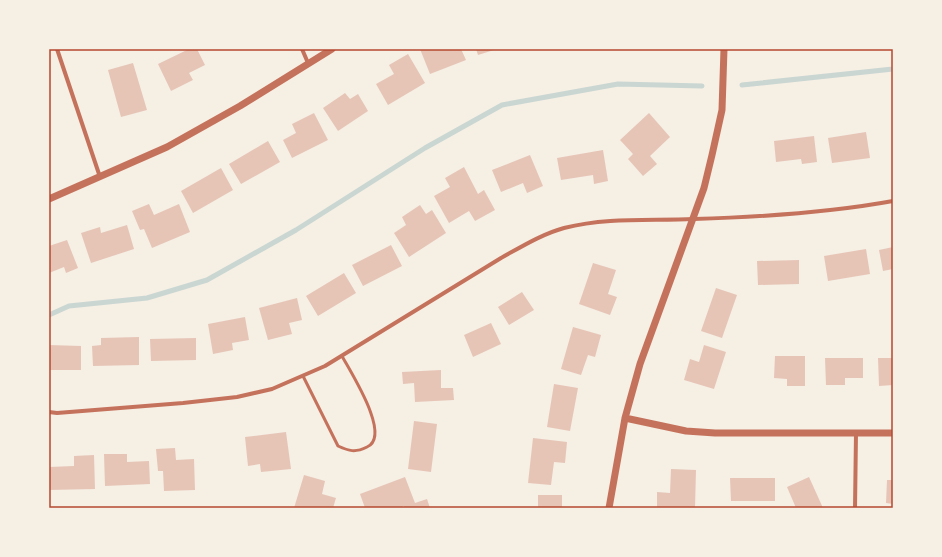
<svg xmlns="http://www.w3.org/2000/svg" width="942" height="557" viewBox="0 0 942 557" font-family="Signika,sans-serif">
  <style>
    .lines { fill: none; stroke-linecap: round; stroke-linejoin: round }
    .stream { stroke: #c9d6d2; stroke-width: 5 }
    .building { fill: #e6c5b7 }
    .service { stroke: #c5725c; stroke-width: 3 }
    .minor { stroke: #c5725c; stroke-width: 4 }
    .tertiary { stroke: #c5725c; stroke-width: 7 }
    .neatline { fill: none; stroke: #b5482f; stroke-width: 1.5 }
  </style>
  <rect width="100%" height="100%" fill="#f6efe4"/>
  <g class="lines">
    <path class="stream" d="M742,85l151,-16
      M49,315l20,-9 78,-8 60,-18 89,-50 129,-82 77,-43 116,-21 84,2"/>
  </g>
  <path class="building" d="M189,49h8l8,16 -16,8 4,7 -22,11 -13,-27z
    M420,49h41l5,11 -36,14z
    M476,49h21l-19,6z
    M408,54l17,29 -37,22 -12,-21 18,-10 -5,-9z
    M133,63l14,47 -26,7 -13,-47z
    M345,93l5,6 8,-5 10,17 -30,20 -15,-23z
    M314,113l14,27 -36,18 -9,-18 13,-7 -4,-9z
    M649,113l21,24 -20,19 7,8 -14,12 -15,-17 5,-5 -13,-14z
    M866,132l4,26 -38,5 -4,-25z
    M814,136l3,26 -15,2 -1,-5 -25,3 -2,-21z
    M268,141l12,21 -39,22 -12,-20z
    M603,150l5,31 -14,3 -1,-9 -32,5 -4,-22z
    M530,155l13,31 -16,7 -4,-10 -22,9 -9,-22z
    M464,167l14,27 6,-4 11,20 -20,11 -6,-10 -20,12 -15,-27 16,-9 -5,-9z
    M221,168l12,22 -40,23 -12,-22z
    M149,204l5,11 25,-11 11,28 -38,16 -8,-19 -4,1 -8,-19z
    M420,205l6,9 6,-4 14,23 -37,24 -15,-24 12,-8 -4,-8z
    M127,225l7,24 -43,14 -10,-30 19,-6 1,6z
    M67,240l11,28 -12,5 -2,-6 -15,6v-27z
    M391,245l11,21 -39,20 -11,-21z
    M893,247v22l-10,2 -4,-21z
    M866,249l4,25 -42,7 -4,-25z
    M799,260v24l-41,1 -1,-24z
    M593,263l23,7 -8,24 9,3 -7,18 -31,-11z
    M344,273l12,20 -38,23 -12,-20z
    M716,288l21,7 -15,43 -21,-7z
    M522,292l12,18 -25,15 -11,-18z
    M297,298l5,22 -13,3 3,11 -24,6 -9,-32z
    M245,317l4,23 -17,3 1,7 -20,4 -5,-30z
    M491,323l10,21 -28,13 -9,-22z
    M573,327l28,8 -6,22 -7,-2 -7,20 -20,-6z
    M139,337v28l-46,1 -1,-20 9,-1v-7z
    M196,338v22l-45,1 -1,-22z
    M49,345l32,1v24h-32z
    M704,345l22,7 -12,37 -30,-9 6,-21 9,3z
    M775,356h30v30h-18v-7l-13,-1z
    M825,358h38v20h-18v7h-19z
    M878,358h15v27l-14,1z
    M441,370v18h12l1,12 -39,2 -1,-19 -11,1 -1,-12z
    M554,384l24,4 -8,43 -23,-4z
    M414,421l23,3 -6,48 -23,-3z
    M286,432l5,37 -30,3 -1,-8 -12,2 -3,-29z
    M533,438l34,4 -2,21 -11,-1 -3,23 -23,-2z
    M175,448l1,12 18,-1 1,31 -31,1 -1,-20h-5l-2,-22z
    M104,454h23v8l22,-1 1,23 -45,2z
    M94,455l1,34 -46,1v-23l25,-1v-10z
    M671,469l25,1 -1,38h-38v-16l13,1z
    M304,475l21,6 -3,13 14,4 -3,10h-39z
    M405,477l10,26 12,-4 3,9h-25l-1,-2 -4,2h-35l-5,-14z
    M809,477l14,31h-27l-9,-21z
    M730,478h45v23h-44z
    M887,480h6v24l-7,-1z
    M538,495h24v13h-24z"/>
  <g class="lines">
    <path class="service" d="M303,376l35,70c11,5 17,7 29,1 25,-11 -16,-74 -25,-91"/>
    <path class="minor" d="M57,49l43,128
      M302,49l6,14
      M49,412l8,1 126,-10 54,-6 35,-8 53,-23 176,-108c20,-11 41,-24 63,-30 44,-11 85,-7 130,-9 67,-2 133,-6 199,-18
      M855,508l1,-75"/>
    <path class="tertiary" d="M49,199l118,-52 73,-41 92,-57
      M625,418l61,13 29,2h178
      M609,508l16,-90 15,-54 64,-176 8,-33 10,-45 2,-61"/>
  </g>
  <rect width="942" height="557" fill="none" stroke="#f6efe4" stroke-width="100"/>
  <rect x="50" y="50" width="842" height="457" class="neatline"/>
</svg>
